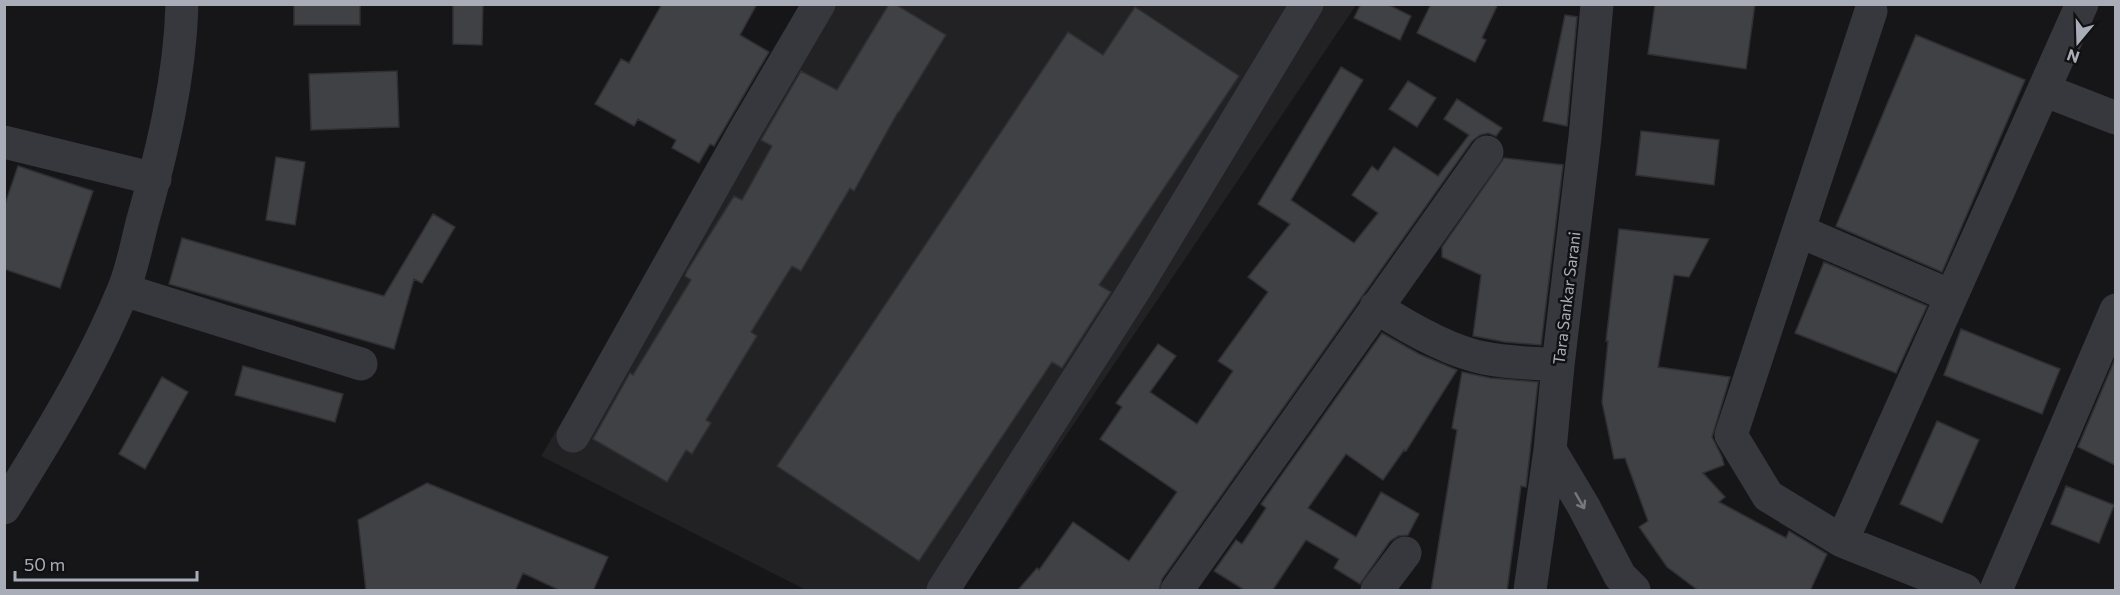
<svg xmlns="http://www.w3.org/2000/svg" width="2120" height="595" viewBox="0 0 2120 595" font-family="Commissioner,sans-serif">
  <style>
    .built { fill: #222225 }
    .building { fill: #404145; stroke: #303034; stroke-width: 1.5 }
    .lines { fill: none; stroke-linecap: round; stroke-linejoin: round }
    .minor { stroke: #37383d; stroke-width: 33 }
    .oneway { stroke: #757881 }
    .labels { text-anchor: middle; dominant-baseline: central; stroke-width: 5; stroke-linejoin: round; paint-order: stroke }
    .street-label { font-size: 16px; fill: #a8adb8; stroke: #111113 }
  </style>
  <rect width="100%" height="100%" fill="#161618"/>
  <path class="built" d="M814,5h542l-394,585h-156l-265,-134z"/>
  <path class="building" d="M294,4h66v21h-66z
    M453,4h30l-1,41 -29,-1z
    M662,4h95l-17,31 29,17 -55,94 -4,-2 -11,19 -27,-15 4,-8 -38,-21 -4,7 -39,-22 26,-45 8,4z
    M889,4h6l51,31 -47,77h-1l-44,79 -4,-3 -49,83 -9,-5 -41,66 6,4 -51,84 5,3 -19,31 -6,-4 -19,32 -74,-43 37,-66 3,2 58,-95 -6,-4 2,-5 47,-75 8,4 30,-54 -11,-6 40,-69 36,19z
    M1361,4h26l24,12 -11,24 -46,-22z
    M1431,4h67l-16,34 4,2 -11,22 -58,-29z
    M1655,4h100l-9,65 -98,-15z
    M1135,7l104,69 -140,209 12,7 -49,76 -10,-6 -133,199 -142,-95 291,-434 35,23z
    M1565,15l12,2 -10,109 -24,-5z
    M1916,35l109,45 -83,192 -106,-46z
    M1341,67l22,13 -72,120 63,43 24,-30 -26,-18 20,-29 6,5 16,-24 44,29 31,-41 -25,-16 13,-20 45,29 -6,8 -8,-3 -8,2 -8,6 -310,438 -3,12h-142l20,-23 2,2 34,-48 56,39 48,-69 -77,-53 22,-32 -6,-4 42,-59 18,12 -26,36 47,32 36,-53 -15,-10 50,-69 -20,-15 42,-53 -32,-20z
    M397,71l2,56 -88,3 -2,-56z
    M1408,81l28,17 -19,29 -28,-18z
    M1641,131l78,9 -5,45 -78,-10z
    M276,157l29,5 -10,63 -29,-5z
    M1504,158l59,7 -22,180 -36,-3 -32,-6 8,-61 -39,-18v-10z
    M18,166l75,25 -33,97 -56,-19v-62z
    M433,214l22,13 -33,56 -8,-4 -20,70 -225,-65 13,-46 202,58z
    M1619,229l90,10 -20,38 -15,-2 -16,92 72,10 -18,60 10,20 2,8 -21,8 22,24 -6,5 67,36 3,-7 38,23 -17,37h-111l-32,-24 -28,-40 9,-6 -23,-63 -11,1 -12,-57 6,-61h-2z
    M1824,262l103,44 -31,67 -101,-40z
    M1961,329l99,40 -18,45 -98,-39z
    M1382,333l37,21 38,16 -51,81 -2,-1 -21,30 -37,-26 -38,54 48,29 25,-45 38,22 -11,21 -10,1 -8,5 -30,43 -26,-16 5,-9 -33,-19 -34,51h-26l-32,-20 22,-31 6,4 24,-36 -5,-4z
    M2115,359v106l-37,-18z
    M243,366l100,28 -8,28 -100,-27z
    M1462,372l28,6 48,4 -12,105 -5,-1 -14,105h-76l26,-161 -5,-2z
    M162,377l26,15 -43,77 -26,-15z
    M1937,421l42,19 -37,83 -42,-19z
    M427,483l181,74 -15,34h-32l-38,-18 -8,18h-149l-8,-71z
    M2066,486l48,19 -15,38 -48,-19z"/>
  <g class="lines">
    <path class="minor" d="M2044,90l72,28
      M4,142l151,37
      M1799,231l152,65
      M124,290l237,74
      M1376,307c31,20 72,44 108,51 24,5 50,5 74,7
      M573,436l172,-306 74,-126
      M1550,450l34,57 36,69 14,14
      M4,508c43,-69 87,-140 118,-215 10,-22 14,-47 20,-70 20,-71 38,-144 40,-219
      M1842,541l-74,-45 -37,-61 140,-424
      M943,590l192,-301 172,-285
      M1177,590l310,-438
      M1377,590l28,-37
      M1530,590l20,-140 8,-85 27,-228 12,-133
      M1965,590l-123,-49 240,-537
      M1996,590l120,-280"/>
  </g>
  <defs><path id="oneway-shaft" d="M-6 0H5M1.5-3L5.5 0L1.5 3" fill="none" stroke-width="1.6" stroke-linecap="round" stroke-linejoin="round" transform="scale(1.5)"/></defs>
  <use class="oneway" href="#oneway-shaft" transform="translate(1580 501) rotate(60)"/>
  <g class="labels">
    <g class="street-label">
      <text transform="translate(1566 298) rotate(-83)">Tara Sankar Sarani</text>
    </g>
  </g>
  <rect width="2120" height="595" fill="none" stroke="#a8adb8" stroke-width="12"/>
  <g transform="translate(2078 42) rotate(199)" stroke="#111113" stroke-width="4.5" paint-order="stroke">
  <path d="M0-4.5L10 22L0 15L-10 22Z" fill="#a8adb8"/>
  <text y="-9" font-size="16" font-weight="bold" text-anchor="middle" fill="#a8adb8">N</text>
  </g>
  <path d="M15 571v9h182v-9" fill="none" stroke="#a8adb8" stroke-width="3"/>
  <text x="24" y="571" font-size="18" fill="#a8adb8" stroke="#111113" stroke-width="4.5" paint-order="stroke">50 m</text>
</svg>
